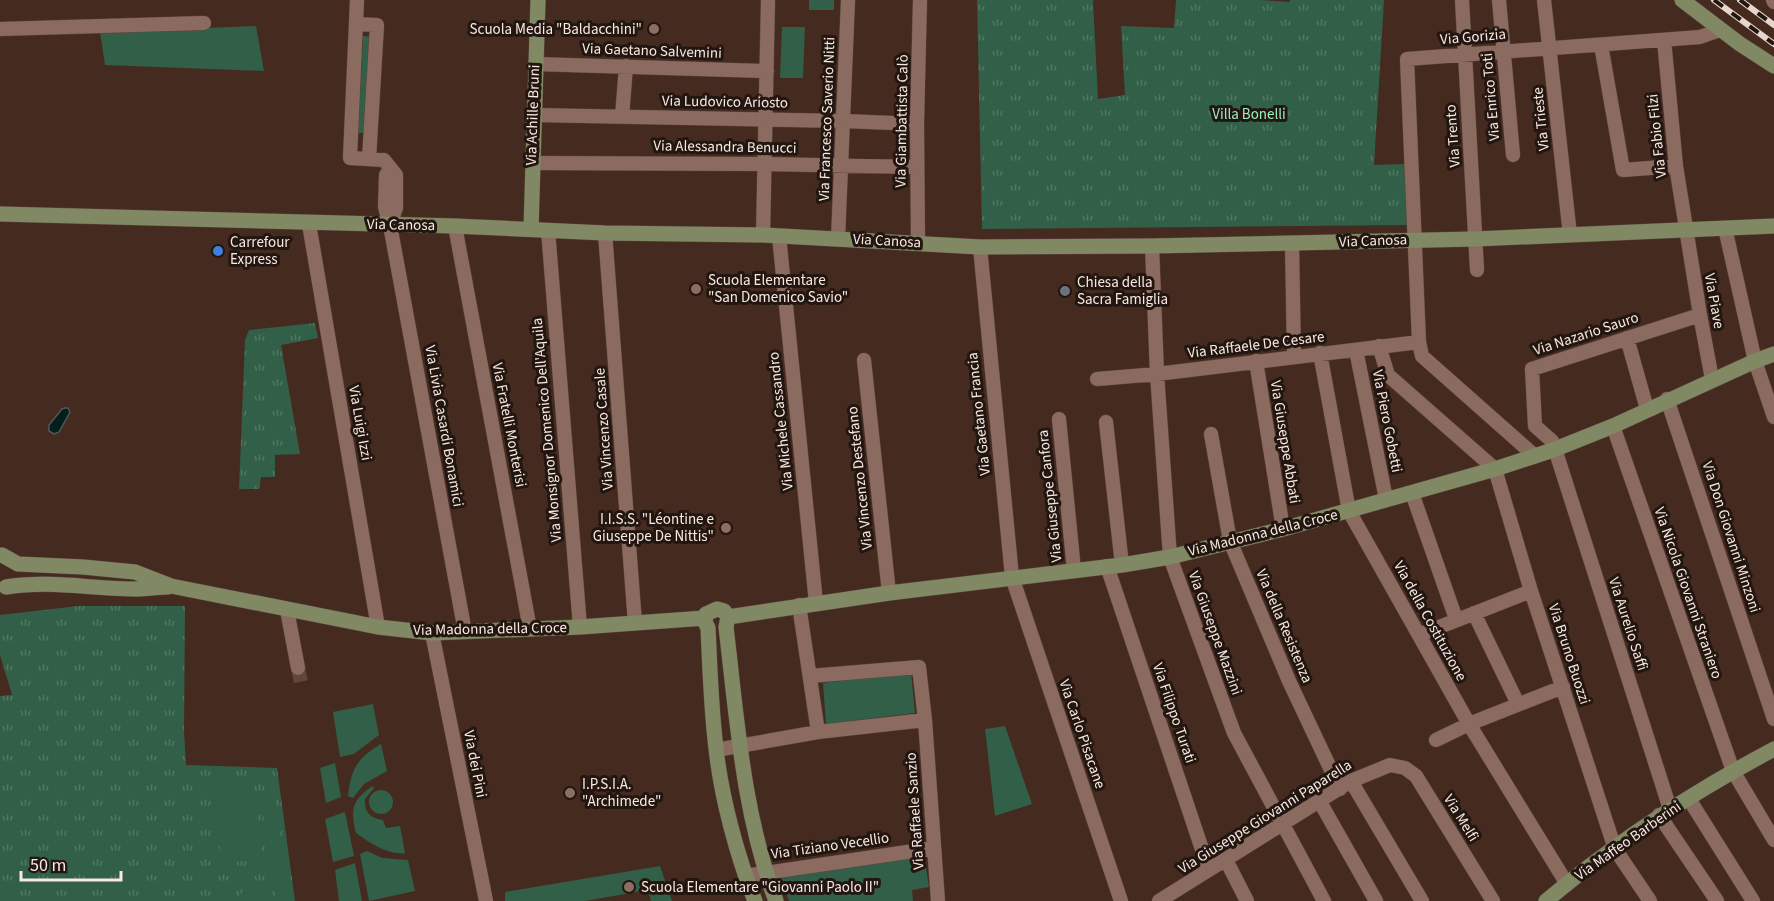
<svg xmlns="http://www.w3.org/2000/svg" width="1774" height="901" viewBox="0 0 1774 901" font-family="'Source Sans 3',sans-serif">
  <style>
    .grass { fill: url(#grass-tufts) }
    .garden { fill: #325f47 }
    .water { fill: #041d1d; stroke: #4e5a58; stroke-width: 1.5 }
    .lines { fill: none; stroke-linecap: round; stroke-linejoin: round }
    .street-tunnel { stroke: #60463c; stroke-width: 14; stroke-dasharray: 14 7; stroke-linecap: butt }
    .street-casing { stroke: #5c453c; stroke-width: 15 }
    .secondary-casing { stroke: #5c453c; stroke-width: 16 }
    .street { stroke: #8b6b5f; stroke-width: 14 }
    .secondary { stroke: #808964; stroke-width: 15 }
    .rail-casing { stroke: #e8d5cd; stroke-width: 6 }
    .rail { stroke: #221611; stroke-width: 4; stroke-dasharray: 11; stroke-linecap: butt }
    .education-dot { fill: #8d6e63; stroke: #221611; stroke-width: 2 }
    .shop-dot { fill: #3f7fe0; stroke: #221611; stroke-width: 2 }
    .worship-dot { fill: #6b7280; stroke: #221611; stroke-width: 2 }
    .labels { text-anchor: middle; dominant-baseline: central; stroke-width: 6; stroke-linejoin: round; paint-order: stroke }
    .poi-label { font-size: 15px; fill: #fae8e1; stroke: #221611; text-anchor: start }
    .street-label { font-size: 15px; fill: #fae8e1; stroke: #221611 }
    .park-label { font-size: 15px; fill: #98efbf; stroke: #221611 }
  </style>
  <defs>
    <pattern id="grass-tufts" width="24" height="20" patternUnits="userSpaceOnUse" patternTransform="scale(1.5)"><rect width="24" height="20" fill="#325f47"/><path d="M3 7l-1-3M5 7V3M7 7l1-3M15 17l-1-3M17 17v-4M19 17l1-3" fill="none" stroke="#517661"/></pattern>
  </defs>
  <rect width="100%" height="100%" fill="#452a1f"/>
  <path class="grass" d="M977,0h116l5,99 27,-4 -4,-69 53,2 2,-28h84l30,2v-2h94l-10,165 31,-1 4,61 -427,4z
    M315,323l3,15 -37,7 19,109 -25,1v22h-14l-2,12h-20l6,-149 4,-10z
    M78,606h107l-1,125 2,34 91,3 18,133h-295v-205l12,-1 -12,-40v-40z"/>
  <path class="garden" d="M809,0h25v10h-25z
    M256,26l8,45 -159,-6 -5,-33z
    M782,27h23l-2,51h-23z
    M363,36l10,1 -6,96h-9z
    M911,672l4,41 -89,11 -3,-41z
    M373,704l6,31 -25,19 -14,3 -7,-45z
    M1005,726l27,78 -37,12 -10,-87z
    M381,744l6,27 -23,13 -11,14 -5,-2c3,-27 9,-38 33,-52z
    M335,763l6,34 -15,6 -6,-35z
    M251,779l11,79 -40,6 -11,-80z
    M373,786l1,2 -9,11c-1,13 5,19 18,21l3,8 14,-2 5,27c-18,2 -35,-10 -49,-20 -6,-23 -4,-34 17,-47z
    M369 802a12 12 0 1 1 24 0a12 12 0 1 1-24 0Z
    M275,799l13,102h-12l-15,-101z
    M345,812l9,44 -21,6 -8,-43z
    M367,851l15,7 26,2 7,31 -46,10 -9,-47z
    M924,855l5,32 -17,3 1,11h-124l-10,-27z
    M355,863l7,38h-23l-4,-31z
    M660,866l12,35h-21l-3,-11 -63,11h-80v-9z
    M259,879l2,22h-24l7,-12z"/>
  <path class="water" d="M65,408h3l2,4 -11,20 -5,2 -5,-3v-6l13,-16z"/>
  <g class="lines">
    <path class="street-tunnel" d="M298,668l4,19"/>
    <g class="street-casing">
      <path id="street" d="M357,0l-7,158 34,2 12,15v33l-6,17
        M1462,0l15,270
        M1499,0l14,155
        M1544,0l26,235
        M1773,0l1,2
        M357,24l20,1 -8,134
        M0,29l204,-6
        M1664,40l12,126 24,149 12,64
        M1601,45l22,125 53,-4
        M535,64l232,7
        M534,115l310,6 73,3
        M622,117l4,-51
        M531,163l234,1 152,3
        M390,170l-4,5 -1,32 5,18 75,407
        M309,224l69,403
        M455,226l75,403
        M1725,228l30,133 19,56
        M548,230l32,397
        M605,233l30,390
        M763,235l5,-235
        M779,236l37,367
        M838,239l10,-239
        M918,243l-1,-119 3,-124
        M1292,243l2,114
        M1152,246l5,128 13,183 64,176 90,168
        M980,247l32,330 109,324
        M1627,338l20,71
        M1379,346l9,29 107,94 36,122 84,258 35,52
        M1356,350l30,149
        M1320,353l29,158 120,213 98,160
        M864,360l25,233
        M1256,361l27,168
        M1097,379l60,-5 262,-32
        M1667,399l107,320
        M1059,419l15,151
        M1106,422l16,143
        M1613,426l120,345 41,69
        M1211,434l19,107 59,140 51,108
        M1555,449l115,360
        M1553,450l-1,-9 -17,-15 -3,-57 168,-54
        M1535,456l-113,-100 -3,-14 -12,-283 293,-22 20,-7
        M1412,493l44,126
        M1107,566l102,304
        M799,605l19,127
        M287,610l11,58
        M1474,613l44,91
        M432,633l54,268
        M1419,635l112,-44
        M810,676l109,-9 6,53 13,181
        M1436,740l33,-16 94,-37
        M716,750l102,-18 107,-12
        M1351,781l71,120
        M1689,799l64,102
        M1320,802l56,99
        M1659,815l58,86
        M1226,860l21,41
        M745,876l189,-28
        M1159,901l192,-120 39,-16 15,3 11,8 77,125"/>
    </g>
    <g class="secondary-casing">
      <path id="secondary" d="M1682,0l58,44 34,22
        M0,214l455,12 150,7 158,2 217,12 172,-1 323,-7 299,-13
        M531,229l7,-229
        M2,555l16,9 65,3 52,5 36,14 207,41 54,6 148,-6 125,-9
        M6,587c45,-7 85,2 129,2 11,0 22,-2 33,-2
        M728,617l161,-24 233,-28 48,-8 113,-28 212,-60 58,-19 60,-24 142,-65 19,-7
        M755,901c-18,-45 -34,-105 -39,-153 -5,-39 -6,-80 -8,-120l-3,-6 1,-8 11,-5 7,2 4,6 -2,10c11,92 17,187 50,274
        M1546,901c70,-59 147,-109 228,-152"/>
    </g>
    <use href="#street" class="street"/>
    <use href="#secondary" class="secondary"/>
    <g class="rail-casing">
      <path id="rail" d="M1714,0l60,44
        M1740,0l34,25"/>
    </g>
    <use href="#rail" class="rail"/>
  </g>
  <g class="education-dot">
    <circle cx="654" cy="29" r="6"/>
    <circle cx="696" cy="289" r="6"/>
    <circle cx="726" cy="528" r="6"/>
    <circle cx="570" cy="793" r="6"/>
    <circle cx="629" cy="887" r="6"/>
  </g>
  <circle class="shop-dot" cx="218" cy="251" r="6"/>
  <circle class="worship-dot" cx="1065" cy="291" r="6"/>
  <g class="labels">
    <g class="poi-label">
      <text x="642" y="29" text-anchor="end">Scuola Media "Baldacchini"</text>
      <text x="230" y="242">Carrefour<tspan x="230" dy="17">Express</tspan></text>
      <text x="708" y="280">Scuola Elementare<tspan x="708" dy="17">"San Domenico Savio"</tspan></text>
      <text x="1077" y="282">Chiesa della<tspan x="1077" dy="17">Sacra Famiglia</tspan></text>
      <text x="714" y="519" text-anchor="end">I.I.S.S. "Léontine e<tspan x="714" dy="17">Giuseppe De Nittis"</tspan></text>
      <text x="582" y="784">I.P.S.I.A.<tspan x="582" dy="17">"Archimede"</tspan></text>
      <text x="641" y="887">Scuola Elementare "Giovanni Paolo II"</text>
    </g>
    <g class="street-label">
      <text transform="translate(1473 37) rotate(-5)">Via Gorizia</text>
      <text transform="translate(652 51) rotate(2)">Via Gaetano Salvemini</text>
      <text transform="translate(1491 97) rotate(-95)">Via Enrico Toti</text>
      <text transform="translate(725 102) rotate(1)">Via Ludovico Ariosto</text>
      <text transform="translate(533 115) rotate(-88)">Via Achille Bruni</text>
      <text transform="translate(827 119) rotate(-88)">Via Francesco Saverio Nitti</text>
      <text transform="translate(1541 119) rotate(-96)">Via Trieste</text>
      <text transform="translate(902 121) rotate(-89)">Via Giambattista Calò</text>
      <text transform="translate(1453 136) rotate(-94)">Via Trento</text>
      <text transform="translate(1657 136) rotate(-96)">Via Fabio Filzi</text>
      <text transform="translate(725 147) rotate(1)">Via Alessandra Benucci</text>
      <text transform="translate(401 225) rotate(1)">Via Canosa</text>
      <text transform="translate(887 241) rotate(3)">Via Canosa</text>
      <text transform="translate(1373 241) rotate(-2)">Via Canosa</text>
      <text transform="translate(1714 301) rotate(80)">Via Piave</text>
      <text transform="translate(1586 334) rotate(-18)">Via Nazario Sauro</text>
      <text transform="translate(1256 345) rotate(-7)">Via Raffaele De Cesare</text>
      <text transform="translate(979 414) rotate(-96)">Via Gaetano Francia</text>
      <text transform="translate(781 421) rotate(-96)">Via Michele Cassandro</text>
      <text transform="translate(1387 421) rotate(79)">Via Piero Gobetti</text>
      <text transform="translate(360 423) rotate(80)">Via Luigi Izzi</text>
      <text transform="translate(509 425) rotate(79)">Via Fratelli Monterisi</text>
      <text transform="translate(444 426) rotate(80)">Via Livia Casardi Bonamici</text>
      <text transform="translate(604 429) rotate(-94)">Via Vincenzo Casale</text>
      <text transform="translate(547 430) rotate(-95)">Via Monsignor Domenico Dell'Aquila</text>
      <text transform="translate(1285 442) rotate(81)">Via Giuseppe Abbati</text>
      <text transform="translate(860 478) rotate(-96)">Via Vincenzo Destefano</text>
      <text transform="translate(1050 496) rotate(-96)">Via Giuseppe Canfora</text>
      <text transform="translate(1263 533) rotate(-14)">Via Madonna della Croce</text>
      <text transform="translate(1731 537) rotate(72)">Via Don Giovanni Minzoni</text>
      <text transform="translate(1688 593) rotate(71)">Via Nicola Giovanni Straniero</text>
      <text transform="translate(1430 621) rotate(61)">Via della Costituzione</text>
      <text transform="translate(1628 624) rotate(72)">Via Aurelio Saffi</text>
      <text transform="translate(1284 626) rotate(67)">Via della Resistenza</text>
      <text transform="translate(490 629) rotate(-1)">Via Madonna della Croce</text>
      <text transform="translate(1215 633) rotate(70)">Via Giuseppe Mazzini</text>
      <text transform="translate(1569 654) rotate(72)">Via Bruno Buozzi</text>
      <text transform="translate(1174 713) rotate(71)">Via Filippo Turati</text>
      <text transform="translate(1082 734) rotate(71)">Via Carlo Pisacane</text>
      <text transform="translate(475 764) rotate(79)">Via dei Pini</text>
      <text transform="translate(915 811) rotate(-94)">Via Raffaele Sanzio</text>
      <text transform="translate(1265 817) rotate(-32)">Via Giuseppe Giovanni Paparella</text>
      <text transform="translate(1461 818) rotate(58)">Via Melfi</text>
      <text transform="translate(1628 841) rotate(-35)">Via Maffeo Barberini</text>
      <text transform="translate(830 846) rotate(-8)">Via Tiziano Vecellio</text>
    </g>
    <g class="park-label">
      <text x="1249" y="114">Villa Bonelli</text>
    </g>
  </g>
  <path d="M21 871v9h100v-9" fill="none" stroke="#fae8e1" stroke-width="3"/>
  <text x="30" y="871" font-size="18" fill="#fae8e1" stroke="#221611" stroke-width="4.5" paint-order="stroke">50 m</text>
</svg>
